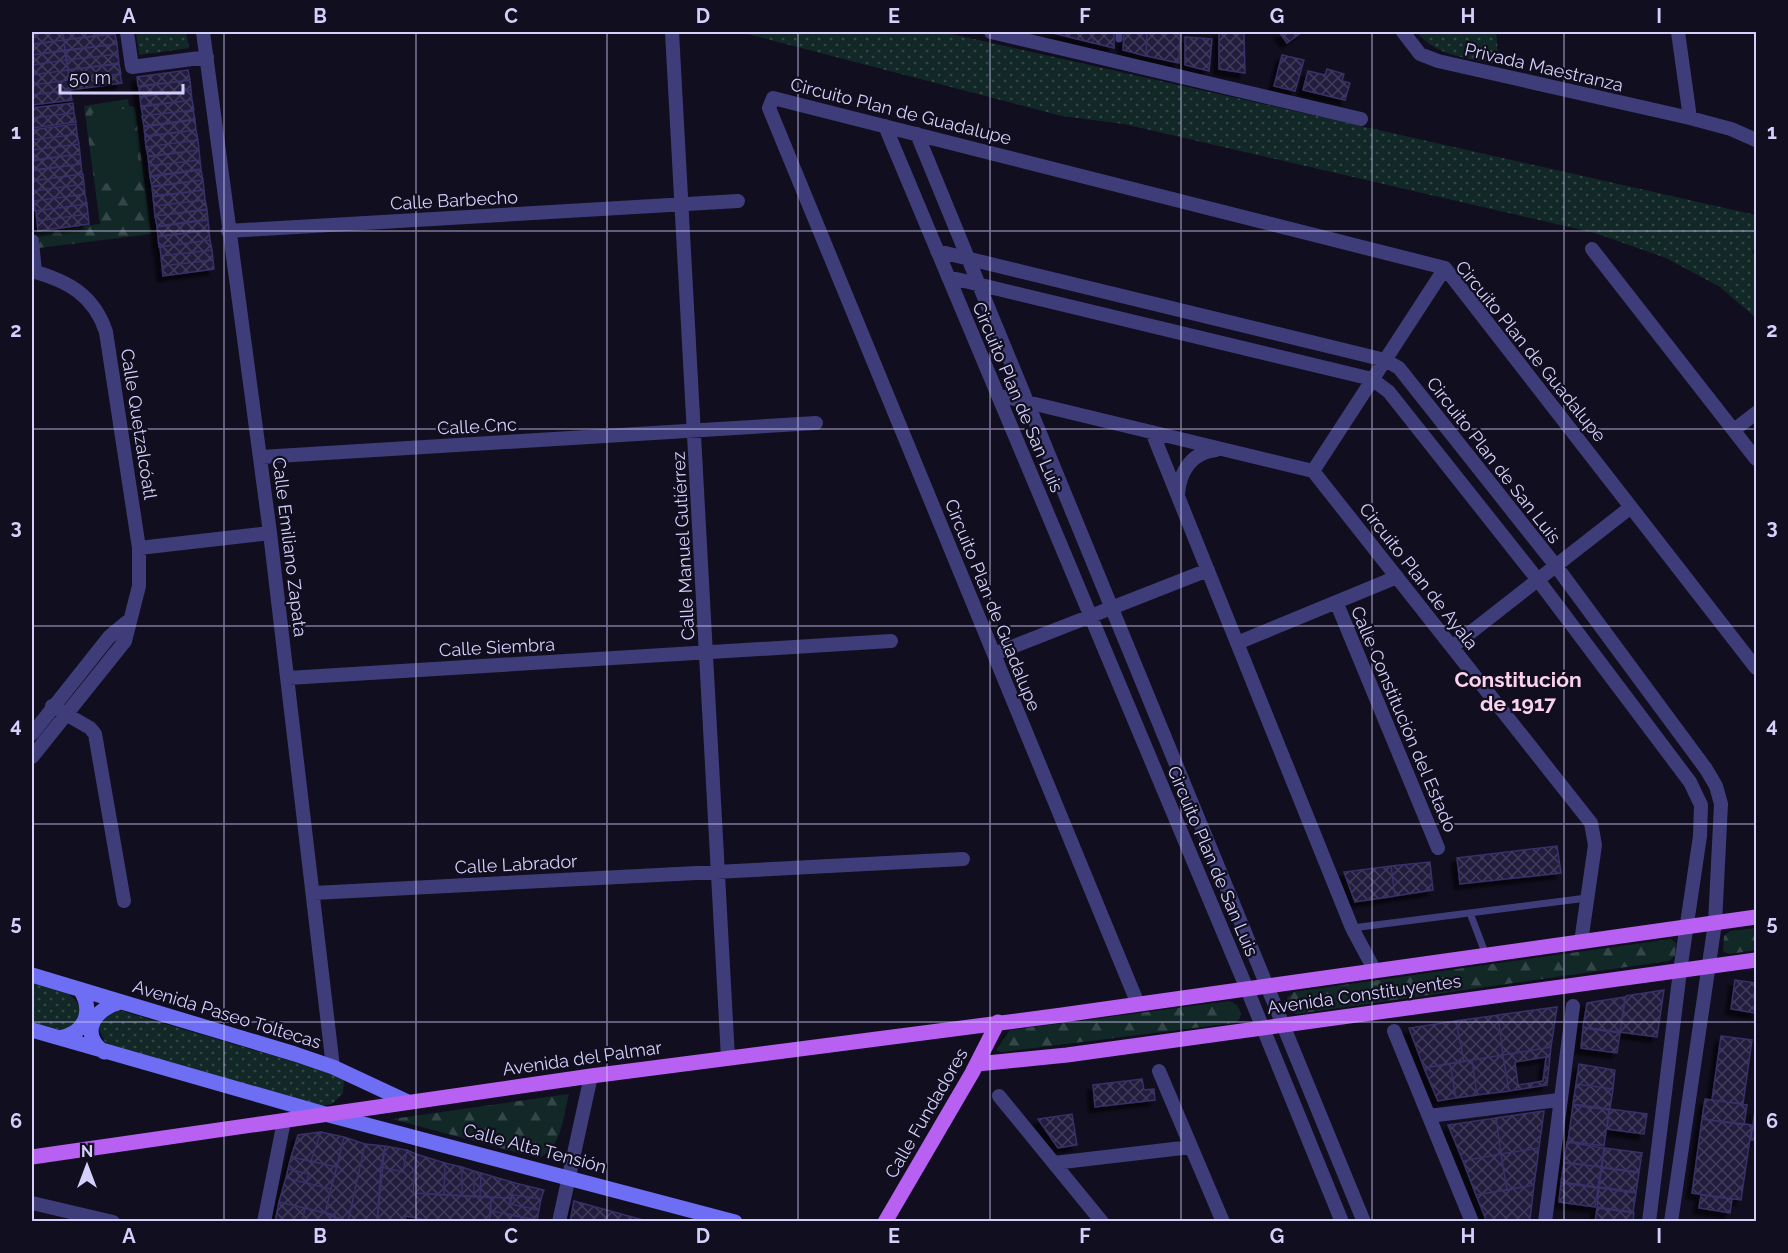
<svg xmlns="http://www.w3.org/2000/svg" width="1788" height="1253" viewBox="0 0 1788 1253" font-family="Raleway,sans-serif">
  <style>
    .forest { fill: url(#forest-firs) }
    .park { fill: url(#park-dots) }
    .pitch { fill: #122827 }
    .building { fill: url(#building-cross-hatch); stroke: #393068; stroke-width: 1.5; fill-rule: evenodd; filter: url(#shadow) }
    .lines { fill: none; stroke-linecap: round; stroke-linejoin: round }
    .lane { stroke: #3e3d7a; stroke-width: 7 }
    .street { stroke: #3e3d7a; stroke-width: 14 }
    .secondary { stroke: #6e6ef4; stroke-width: 15 }
    .primary { stroke: #b860f2; stroke-width: 15 }
    .grid { fill: none; stroke: #d4d0fb; stroke-width: 1.5; stroke-opacity: 0.55 }
    .labels { text-anchor: middle; dominant-baseline: central; stroke-width: 4.5; stroke-linejoin: round; paint-order: stroke }
    .street-label { font-size: 18px; fill: #d4d0fb; stroke: #110e1f }
    .quarter-label { font-size: 21px; font-weight: bold; fill: #fbd2ed; stroke: #110e1f }
    .neatline { fill: none; stroke: #d4d0fb; stroke-width: 2 }
    .grid-label { font-size: 20px; text-anchor: middle; font-weight: bold; fill: #d4d0fb }
  </style>
  <defs>
    <pattern id="forest-firs" width="22" height="20" patternUnits="userSpaceOnUse" patternTransform="scale(1.5)"><rect width="22" height="20" fill="#122827"/><path d="M5 1l3.5 6h-7zM16 11l3.5 6h-7z" fill="#344647"/></pattern>
    <pattern id="park-dots" width="8" height="8" patternUnits="userSpaceOnUse" patternTransform="scale(1.5)"><rect width="8" height="8" fill="#122827"/><path d="M2 2h.1M6 6h.1" fill="none" stroke="#344647" stroke-width="1.8" stroke-linecap="round"/></pattern>
    <pattern id="building-cross-hatch" width="8" height="8" patternUnits="userSpaceOnUse" patternTransform="scale(1.5)"><rect width="8" height="8" fill="#221c3e"/><path d="M0 0l8 8M0 8l8-8" fill="none" stroke="#413c5b"/></pattern>
    <filter id="shadow"><feDropShadow dx="-5.5" dy="5.5" stdDeviation="1.5" flood-color="#0009"/></filter>
  </defs>
  <rect width="100%" height="100%" fill="#110e1f"/>
  <path class="forest" d="M128,99l1,7 6,1 16,127 -112,14 -4,-16 65,-8 -16,-118z
    M1756,928v22l-27,4 -6,-3 1,-15 6,-5z
    M1671,939l5,4 -1,13 -6,5 -373,53 -8,-4 -1,-12 6,-6z
    M1230,1001l7,4 4,8 -2,7 -5,3 -233,29 -5,-2 14,-20z
    M569,1094c-6,22 -7,55 -31,64l-146,-39z"/>
  <path class="park" d="M136,32h50l3,16 -50,7z
    M740,32h203l813,183v31l-4,6 4,4v62l-36,-31 -54,-29 -71,-25 -471,-109 -62,-8z
    M1417,32h79l3,32c-30,-6 -63,-7 -82,-32z
    M32,982c27,8 39,5 52,33l-18,16 -34,-8z
    M115,1009l220,65 9,7 -1,12 -11,11 -11,2 -209,-60 -7,-4 -7,-15 2,-8z"/>
  <path class="pitch" d="M131,108l10,71 -40,5 -9,-71z"/>
  <path class="building" d="M63,32h52v1l-51,7z
    M63,32l1,8 -32,4v-10z
    M1049,32h44v11z
    M1093,32h21v16l-21,-5z
    M1124,32h23l-1,24 -23,-6z
    M1147,32h33l-1,31 -33,-7z
    M1219,32h25l1,41 -26,-4z
    M1279,32h23l-15,11z
    M115,34l2,10 -52,6 -1,-10z
    M1185,37l27,2 -3,32 -24,-6z
    M64,40l1,10 -33,5v-10z
    M117,44l1,10 -51,6 -1,-9z
    M65,51l1,9 -34,5v-10z
    M118,54l1,9 -51,7 -1,-10z
    M1282,55l22,5 -9,31 -21,-5z
    M66,60l2,10 -36,5v-10z
    M119,64l2,10 -51,6 -2,-10z
    M1327,69l17,5 -2,7 8,2 -5,17 -42,-10 5,-19 17,4z
    M68,70l1,10 -37,5v-10z
    M188,70l2,10 -52,6 -1,-9z
    M120,74l2,9 -51,7 -1,-10z
    M69,80l1,10 -38,5v-10z
    M190,80l1,10 -51,7 -1,-10z
    M70,90l2,10 -40,5v-10z
    M191,90l1,10 -51,6 -1,-9z
    M192,100l2,10 -51,6 -2,-9z
    M73,103l1,10 -42,5v-10z
    M193,110l2,9 -51,7 -2,-10z
    M74,113l2,9 -44,6v-10z
    M195,120l1,10 -51,6 -1,-9z
    M76,124l1,10 -45,6v-10z
    M196,130l2,10 -52,7 -1,-10z
    M77,134l2,10 -47,6v-10z
    M198,140l1,10 -51,6 -2,-9z
    M79,144l1,10 -48,6v-10z
    M199,150l1,10 -51,6 -1,-9z
    M80,154l1,10 -49,6v-9z
    M200,160l1,9 -51,7 -1,-10z
    M81,164l1,10 -50,7v-10z
    M201,170l2,10 -51,6 -2,-9z
    M83,174l1,10 -51,7 -1,-10z
    M203,180l1,10 -51,6 -1,-9z
    M84,184l1,10 -51,7 -1,-10z
    M204,190l1,10 -51,6 -1,-9z
    M85,194l2,10 -52,7 -1,-10z
    M205,200l2,9 -52,7 -1,-10z
    M87,204l1,10 -51,7 -1,-10z
    M207,210l1,9 -51,7 -2,-10z
    M88,214l1,10 -51,7 -1,-10z
    M208,220l1,10 -51,6 -1,-9z
    M209,230l1,10 -51,7 -1,-10z
    M210,240l2,10 -51,6 -1,-9z
    M212,250l1,10 -51,6 -1,-10z
    M213,260l1,9 -51,7 -1,-10z
    M1557,846l4,27 -101,11 -3,-26z
    M1430,862l3,28 -38,6 -4,-30z
    M1391,866l4,30 -40,6 -11,-30z
    M1735,980l21,3v30l-25,-4z
    M1664,990l-7,47 -37,-5 6,-36z
    M1625,997l-5,35 -37,-5 4,-24z
    M1557,1007l-6,40 -48,8 -5,-40z
    M1498,1015l5,40 -39,6 -8,-40z
    M1456,1021l8,40 -40,7 -15,-40z
    M1583,1028l37,5 -3,20 -36,-5z
    M1721,1036l31,4 -9,64 -31,-4z
    M1551,1047l-4,38 -38,6 -6,-36zM1546,1057l-3,24 -25,4 -3,-23z
    M1503,1055l6,36 -32,4 -5,-35z
    M1472,1060l5,35 -21,3 -6,-34z
    M1450,1064l6,34 -18,3 -14,-33z
    M1579,1064l36,6 -2,19 -37,-5z
    M1142,1079l2,11 10,-1 1,11 -60,7 -2,-22z
    M1576,1084l37,5 -3,20 -37,-5z
    M1705,1099l42,6 -3,20 -42,-6z
    M1573,1105l36,5 -5,36 -36,-5z
    M1610,1109l37,5 -3,20 -37,-5z
    M1755,1110h1v30h-5z
    M1544,1111l-5,37 -38,6 -5,-36z
    M1072,1114l5,31 -19,3 -20,-29z
    M1496,1118l5,36 -38,7 -15,-36z
    M1702,1119l50,6 -11,75 -49,-7z
    M321,1132l23,5 -7,30 -26,-6z
    M321,1132l-10,29 -20,-4 7,-22z
    M344,1137l21,7 -17,78 -23,-9z
    M1567,1142l37,6 -3,19 -37,-5z
    M365,1144l20,2 -8,76h-29z
    M385,1146l22,4 -4,22 -22,-5z
    M1539,1148l-5,37 -27,5 -6,-36z
    M1605,1148l37,5 -3,19 -37,-5z
    M407,1150l9,4 -3,39 78,4 -2,25h-53l-30,-6 -2,6h-27l4,-55 22,5z
    M416,1154l29,9 -1,32 -31,-2z
    M1501,1154l6,36 -31,5 -13,-34z
    M291,1157l46,10 -6,22 -25,-6 3,-9 -21,-5z
    M445,1163l17,4v29l-18,-1z
    M1564,1163l37,4 -3,20 -37,-5z
    M462,1167l12,4v26l-12,-1z
    M1602,1168l37,5 -3,19 -37,-5z
    M288,1169l21,5 -3,9 -20,-5z
    M474,1171l7,2 -1,24h-6z
    M481,1173l34,10 -4,8 2,4 -3,3 -30,-1z
    M286,1178l45,11 -6,24 -46,-11z
    M515,1183l29,7 -3,9 -28,-4 -2,-4z
    M1561,1183l37,5 -3,19 -36,-5z
    M1534,1185l-4,35 -43,2 -11,-27z
    M1599,1188l37,5 -3,19 -36,-5z
    M513,1195l28,4 -2,11 -29,-6z
    M1701,1195l31,4 -2,14 -31,-5z
    M491,1197l19,1v6l29,6 -2,10 -46,-9z
    M574,1201l69,19 -1,2h-72z
    M279,1202l26,6 -3,14h-27z
    M305,1208l30,7 -1,3 9,4h-41z
    M1597,1208l37,5 -1,9h-38z
    M491,1211l46,9 -48,2z"/>
  <g class="lines">
    <path class="lane" d="M1119,39v-7
      M1470,913l16,42
      M1352,928l235,-30"/>
    <path class="street" d="M127,32l5,35 75,-10
      M203,32l67,501 63,534
      M672,32l56,1026
      M991,32l370,87
      M1403,32l17,22 18,7 252,57 41,11 25,11
      M1678,32l12,86
      M885,126l362,863 95,233
      M917,134l447,1088
      M228,231l510,-30
      M32,241l3,31
      M1592,249l164,210
      M937,251l448,109 14,8 157,198 150,203 10,17 5,18 -6,119 -44,299
      M32,271c36,10 62,24 74,61l33,216v38l-14,55 -93,116
      M948,277l424,102 17,13 149,188 152,202 11,23 -1,31 -20,135 -31,251
      M998,395l315,76 278,352 4,22 -14,97
      M1734,430l22,-17
      M1152,432l200,496 23,43
      M261,457l555,-34
      M1313,471l132,-203
      M1178,494c2,-23 14,-42 38,-44
      M139,548l131,-15
      M1337,604l101,244
      M1237,643l160,-66
      M1452,647l179,-140
      M994,654l214,-84
      M288,678l603,-37
      M52,706l38,22 5,6 29,167
      M32,734l77,-97 18,-15
      M314,893l649,-34
      M1138,1004l-369,-896 4,-10 672,170 311,400
      M1394,1031l78,191
      M1159,1071l64,151
      M999,1096l103,126
      M1429,1116l130,-16
      M1054,1163l137,-16
      M32,1203l81,19
      M264,1222l20,-101
      M559,1222l32,-146
      M1545,1222l28,-216"/>
    <path class="secondary" d="M32,975l263,79 38,13 75,35
      M32,1030l293,84 410,108
      M59,1038c25,-4 35,-25 22,-47
      M104,1052c-26,-19 -9,-44 17,-50"/>
    <path class="primary" d="M977,1064l90,-9 689,-95
      M32,1157l559,-81 471,-61 694,-98
      M885,1222l87,-149 26,-51"/>
  </g>
  <path class="grid" d="M224,32v1190M416,32v1190M607,32v1190M798,32v1190M990,32v1190M1181,32v1190M1372,32v1190M1564,32v1190M32,231h1724M32,429h1724M32,626h1724M32,824h1724M32,1022h1724"/>
  <g class="labels">
    <g class="street-label">
      <text transform="translate(1544 67) rotate(13)">Privada Maestranza</text>
      <text transform="translate(901 111) rotate(14)">Circuito Plan de Guadalupe</text>
      <text transform="translate(454 200) rotate(-3)">Calle Barbecho</text>
      <text transform="translate(1531 351) rotate(51)">Circuito Plan de Guadalupe</text>
      <text transform="translate(1018 397) rotate(67)">Circuito Plan de San Luis</text>
      <text transform="translate(139 424) rotate(81)">Calle Quetzalcóatl</text>
      <text transform="translate(477 426) rotate(-3)">Calle Cnc</text>
      <text transform="translate(1494 460) rotate(52)">Circuito Plan de San Luis</text>
      <text transform="translate(683 546) rotate(-93)">Calle Manuel Gutiérrez</text>
      <text transform="translate(290 547) rotate(83)">Calle Emiliano Zapata</text>
      <text transform="translate(1419 576) rotate(52)">Circuito Plan de Ayala</text>
      <text transform="translate(993 605) rotate(68)">Circuito Plan de Guadalupe</text>
      <text transform="translate(497 647) rotate(-3)">Calle Siembra</text>
      <text transform="translate(1404 719) rotate(67)">Calle Constitución del Estado</text>
      <text transform="translate(1213 861) rotate(67)">Circuito Plan de San Luis</text>
      <text transform="translate(516 864) rotate(-3)">Calle Labrador</text>
      <text transform="translate(1364 994) rotate(-8)">Avenida Constituyentes</text>
      <text transform="translate(227 1014) rotate(17)">Avenida Paseo Toltecas</text>
      <text transform="translate(582 1058) rotate(-8)">Avenida del Palmar</text>
      <text transform="translate(926 1113) rotate(-60)">Calle Fundadores</text>
      <text transform="translate(535 1148) rotate(15)">Calle Alta Tensión</text>
    </g>
    <g class="quarter-label">
      <text x="1518" y="679">Constitución<tspan x="1518" dy="24">de 1917</tspan></text>
    </g>
  </g>
  <rect width="1788" height="1253" fill="none" stroke="#110e1f" stroke-width="66"/>
  <g transform="translate(87 1166)" stroke="#110e1f" stroke-width="4.5" paint-order="stroke">
  <path d="M0-4.5L10 22L0 15L-10 22Z" fill="#d4d0fb"/>
  <text y="-9" font-size="16" font-weight="bold" text-anchor="middle" fill="#d4d0fb">N</text>
  </g>
  <path d="M60 84v9h123v-9" fill="none" stroke="#d4d0fb" stroke-width="3"/>
  <text x="69" y="84" font-size="18" fill="#d4d0fb" stroke="#110e1f" stroke-width="4.5" paint-order="stroke">50 m</text>
  <rect x="33" y="33" width="1722" height="1187" class="neatline"/>
  <g class="grid-label">
    <text x="129" y="23">A</text>
    <text x="320" y="23">B</text>
    <text x="511" y="23">C</text>
    <text x="703" y="23">D</text>
    <text x="894" y="23">E</text>
    <text x="1085" y="23">F</text>
    <text x="1277" y="23">G</text>
    <text x="1468" y="23">H</text>
    <text x="1659" y="23">I</text>
    <text x="16" y="139">1</text>
    <text x="1772" y="139">1</text>
    <text x="16" y="337">2</text>
    <text x="1772" y="337">2</text>
    <text x="16" y="534">3</text>
    <text x="1772" y="534">3</text>
    <text x="16" y="732">4</text>
    <text x="1772" y="732">4</text>
    <text x="16" y="930">5</text>
    <text x="1772" y="930">5</text>
    <text x="16" y="1128">6</text>
    <text x="1772" y="1128">6</text>
    <text x="129" y="1243">A</text>
    <text x="320" y="1243">B</text>
    <text x="511" y="1243">C</text>
    <text x="703" y="1243">D</text>
    <text x="894" y="1243">E</text>
    <text x="1085" y="1243">F</text>
    <text x="1277" y="1243">G</text>
    <text x="1468" y="1243">H</text>
    <text x="1659" y="1243">I</text>
  </g>
</svg>
